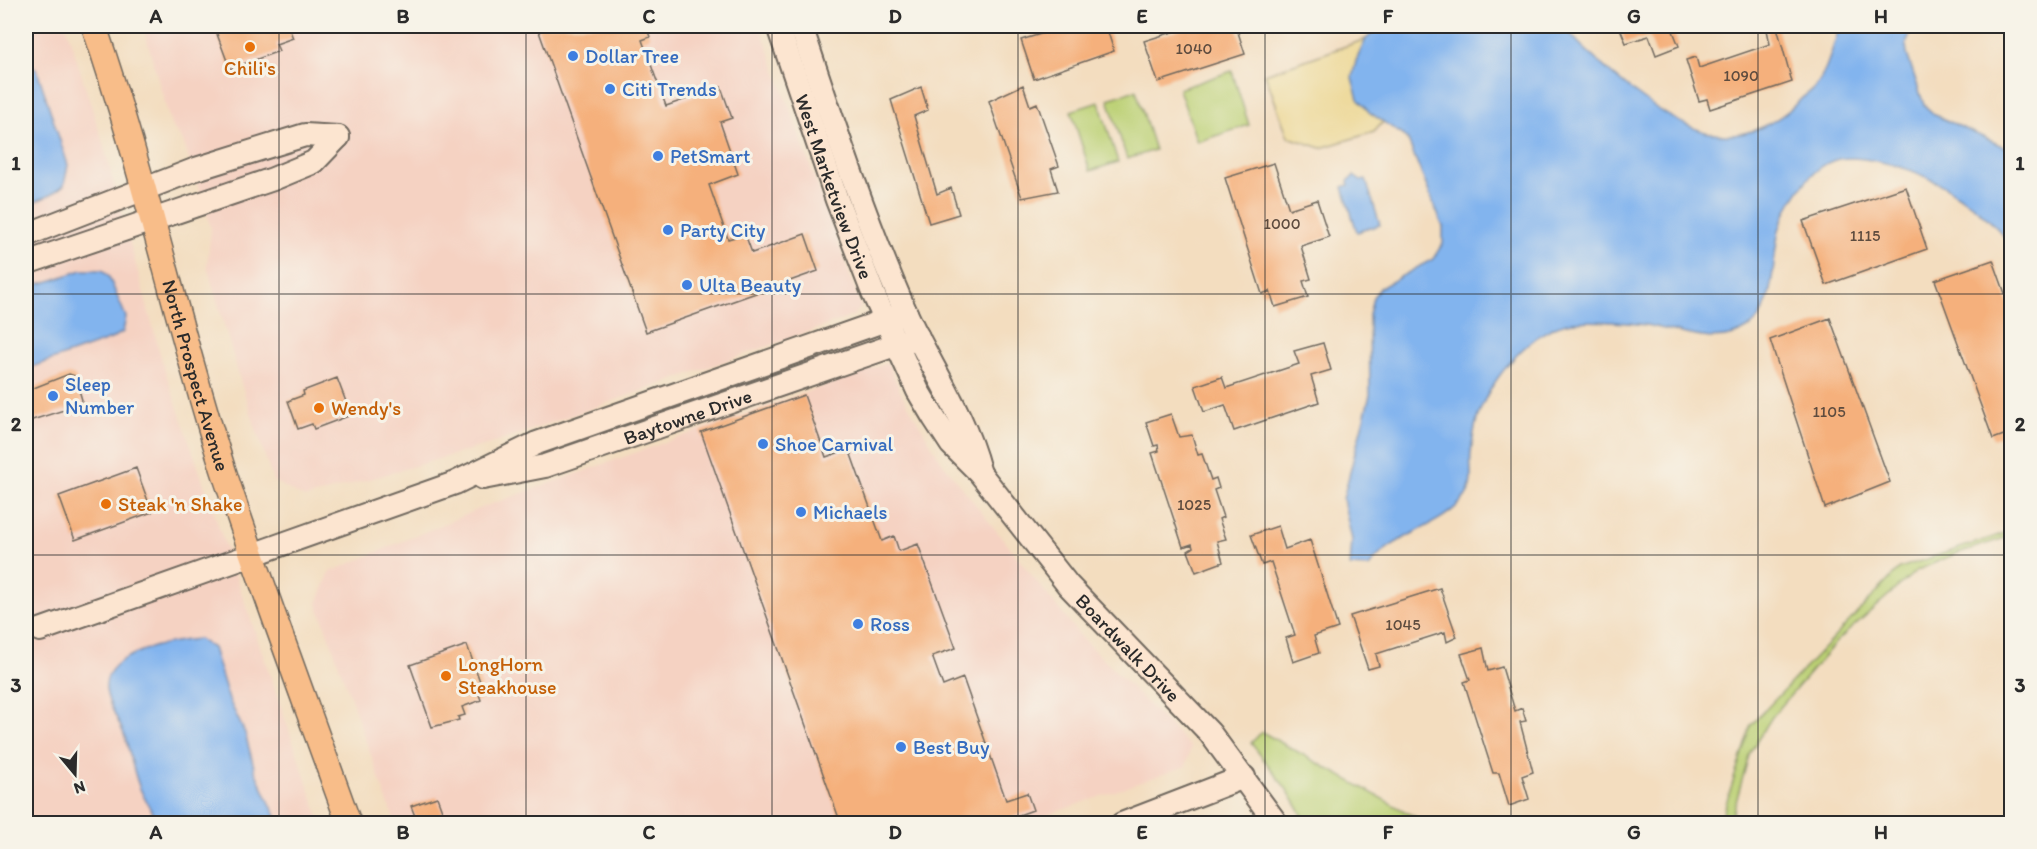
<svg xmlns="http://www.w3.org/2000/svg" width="2037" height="849" viewBox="0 0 2037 849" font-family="Itim,sans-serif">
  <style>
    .built { fill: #f5d2c2 }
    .green { fill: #bbd073; stroke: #737e4f; stroke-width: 1.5 }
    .sand { fill: #eeda9e; stroke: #8c8264; stroke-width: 1.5 }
    .water { fill: #82b4ee; stroke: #56708c; stroke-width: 1.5 }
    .building { fill: #f5b07c }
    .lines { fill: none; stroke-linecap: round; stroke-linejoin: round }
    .secondary-casing { stroke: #71695f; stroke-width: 26 }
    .primary-casing { stroke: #71695f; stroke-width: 27 }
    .secondary { stroke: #fce5d0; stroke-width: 22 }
    .primary { stroke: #f8bd89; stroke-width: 24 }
    .grid { fill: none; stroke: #2b2b2b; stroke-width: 1.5; stroke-opacity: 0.55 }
    .food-dot { fill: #e8710a; stroke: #f7f3e8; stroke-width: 2 }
    .shop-dot { fill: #3f7fe0; stroke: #f7f3e8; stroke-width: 2 }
    .labels { text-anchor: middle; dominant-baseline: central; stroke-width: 6; stroke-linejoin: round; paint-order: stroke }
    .number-label { font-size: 16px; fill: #5e4c3f }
    .shop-label { font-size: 20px; fill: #366cbe; stroke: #f7f3e8; text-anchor: start }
    .food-label { font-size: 20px; fill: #c56008; stroke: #f7f3e8; text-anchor: start }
    .street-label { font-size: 20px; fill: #2b2b2b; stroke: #f7f3e8 }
    .neatline { fill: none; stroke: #2b2b2b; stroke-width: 2 }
    .grid-label { font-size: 20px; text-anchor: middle; font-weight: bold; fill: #2b2b2b }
  </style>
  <rect width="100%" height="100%" fill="#f7f3e8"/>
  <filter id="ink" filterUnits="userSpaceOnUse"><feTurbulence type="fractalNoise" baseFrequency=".0167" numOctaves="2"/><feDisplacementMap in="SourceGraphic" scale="12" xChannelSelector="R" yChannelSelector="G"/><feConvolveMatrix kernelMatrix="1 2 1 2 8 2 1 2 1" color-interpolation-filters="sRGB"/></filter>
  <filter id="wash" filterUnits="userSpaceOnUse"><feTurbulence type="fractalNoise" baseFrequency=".008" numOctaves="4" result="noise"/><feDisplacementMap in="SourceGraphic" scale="24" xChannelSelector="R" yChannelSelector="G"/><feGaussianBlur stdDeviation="1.35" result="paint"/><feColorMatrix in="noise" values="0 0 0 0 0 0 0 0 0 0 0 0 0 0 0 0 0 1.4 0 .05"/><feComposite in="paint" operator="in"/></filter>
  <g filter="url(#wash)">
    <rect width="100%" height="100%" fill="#f3ddbf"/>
    <path class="built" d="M26,26h40l36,114 62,228 157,455h-295z
      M143,26h617l101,281 -8,9 -356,126 -192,56 -32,-17 -32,-98 -34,-117 4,-37 -3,-12 -25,-76 -12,-16z
      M888,363l13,30 40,68 140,176 110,110 -5,19 -161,57h-630l-78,-220 13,-31 156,-66z"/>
    <path class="green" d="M1232,71l17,54 -52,17 -18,-53z
      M1136,90l19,60 -28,9 -19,-60z
      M1099,102l19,60 -28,9 -19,-60z
      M2011,531v5l-56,18 -39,17 -79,70 -65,76 -22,35 -20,71h-10l31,-98 149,-157z
      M1262,732l164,91h-119l-19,-32 -37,-48z"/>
    <path class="sand" d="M1366,39l-10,22 13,51 14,10 -9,10 -53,16 -33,-11 -23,-63z"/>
    <path class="water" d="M1381,26h182c33,37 101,99 151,108 32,6 65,-12 86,-34 4,-5 13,-9 17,-15 10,-13 17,-43 23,-59h72l-6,19 1,9 17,51 11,10 76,35v95c-27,-37 -73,-68 -117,-80 -18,-4 -41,-10 -59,-5 -26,8 -49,46 -56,71 -8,30 -2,79 -32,98 -33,21 -75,-2 -109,-5 -20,-2 -45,-4 -65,-2 -41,5 -82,57 -95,94 -4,11 -5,24 -7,36 -2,15 4,32 -6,45 -25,33 -73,36 -96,70l-19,-1 2,-26 -9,-41 27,-104 -1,-80 4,-18 7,-9 53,-29 10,-16v-16l-36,-89 -38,-26 -11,-13 -6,-21 4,-17 10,-22z
      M26,62l11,8 31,95 -4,20 -12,9 -26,12z
      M1354,176l7,5 5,-1 14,45 -23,7 -14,-45 6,-2 -1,-4z
      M82,270h20l7,7 17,40 -3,15 -12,7 -85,30v-83l21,-4z
      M199,639l14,9 16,52 16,33 10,38 24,52h-122c-5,-13 -13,-24 -18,-37 -6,-16 -9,-33 -14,-49 -5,-16 -20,-36 -19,-52 1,-33 67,-44 93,-46z"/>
    <g id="blocks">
      <path class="building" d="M214,26h74l5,12 -17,6 3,7 -49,18z
        M537,26h109l4,11 -8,3 24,66 55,-19 11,31 -12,4 18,52 -29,11 19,54 17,-5 7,19 53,-19 13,37 -172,61z
        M1067,26h39l8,25 -80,28 -13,-39z
        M1192,26h44l9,28 -87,28 -14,-41z
        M1619,26h52l8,20 -23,9 -7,-19 -23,7z
        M1777,27l15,55 -82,27 -3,-10 -8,2 -13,-41 10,-3 3,11 71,-24 -3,-14z
        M1023,85l7,21 7,-3 22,63 -8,3 7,22 -36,7 -33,-97z
        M921,87l7,23 -14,6 23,78 14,-6 8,26 -30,9 -38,-123z
        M1274,163l15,46 28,-9 12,37 -28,9 10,33 -8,2 5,16 -33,10 -5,-16 -8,3 -37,-116z
        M1906,187l21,62 -101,36 -23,-64z
        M1993,260l19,53v119l-19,7 -58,-159z
        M1830,318l60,164 -65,26 -55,-168z
        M1323,343l8,27 -20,6 8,26 -85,29 -9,-26 -21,7 -9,-26 27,-9 4,11 73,-24 -5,-13z
        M69,374l6,2 7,24 -2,5 -54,17v-31z
        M337,378l14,37 -37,14 -2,-5 -14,5 -10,-28 16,-6 -1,-4z
        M804,395l22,62 23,-8 33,92 12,-5 5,15 19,-7 38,104 -24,8 11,30 20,-8 43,122 21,-7 6,17 -39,14h-153l-140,-392z
        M1171,414l8,23 13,-2 6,20 4,-1 9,26 5,-2 3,10 -5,2 9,27 -4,2 7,20 -9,2 6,21 -27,10 -8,-21 5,-3 -1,-4 -9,3 -31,-94 7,-2 -1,-6 -4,1 -8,-24z
        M136,468l16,44 -77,28 -16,-44z
        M1278,526l7,23 25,-9 28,88 -24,8 5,17 -26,9 -7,-24 9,-3 -24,-73 -9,3 -11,-30z
        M1440,588l17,49 -10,5 -2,-10 -69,22 3,12 -11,3 -18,-53z
        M467,645l15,42 -5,2 4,11 -19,7 3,8 -7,2 1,3 -27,7 -22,-62z
        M1483,648l5,23 14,-4 13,44 7,-3 4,13 -6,1 13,50 -11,4 7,23 -20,7 -10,-33h-6l-29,-91 6,-2 -9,-26z
        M437,797l10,27h-29l-7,-18z"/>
    </g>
  </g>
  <g filter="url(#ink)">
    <use href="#blocks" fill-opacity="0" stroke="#71695f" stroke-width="1.5"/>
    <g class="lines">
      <g class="secondary-casing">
        <g id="secondary">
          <path id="s1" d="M778,26l59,174 36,93 45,98 16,27 17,26 28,28 89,113 142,148 67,91"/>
          <path d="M801,26c32,96 64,194 105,287 24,53 58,100 73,157"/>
          <path d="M26,235l170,-66 109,-34 33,2"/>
          <path d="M26,263l247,-84 41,-17 24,-25"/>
          <path id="s2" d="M483,478l62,-12 373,-129"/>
          <path d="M40,630l415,-147 82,-40 369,-130"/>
          <path d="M1122,824l122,-47"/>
        </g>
      </g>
      <g class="primary-casing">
        <g id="primary">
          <path id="s3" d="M94,26c50,145 82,296 129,443 39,119 84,237 126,355"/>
        </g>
      </g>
      <use href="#secondary" class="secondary"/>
      <use href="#primary" class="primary"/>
    </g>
  </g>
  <path class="grid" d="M279,26v798M526,26v798M772,26v798M1018,26v798M1265,26v798M1511,26v798M1758,26v798M26,294h1986M26,555h1986"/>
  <g class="food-dot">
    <circle cx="250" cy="47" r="6"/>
    <circle cx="319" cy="408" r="6"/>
    <circle cx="106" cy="504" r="6"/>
    <circle cx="446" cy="676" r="6"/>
  </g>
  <g class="shop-dot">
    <circle cx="573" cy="56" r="6"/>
    <circle cx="610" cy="89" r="6"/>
    <circle cx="658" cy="156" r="6"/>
    <circle cx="668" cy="230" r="6"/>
    <circle cx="687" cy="285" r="6"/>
    <circle cx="53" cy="396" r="6"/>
    <circle cx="763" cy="444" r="6"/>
    <circle cx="801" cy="512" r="6"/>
    <circle cx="858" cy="624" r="6"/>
    <circle cx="901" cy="747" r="6"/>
  </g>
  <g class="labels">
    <g class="number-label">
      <text x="1194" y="48">1040</text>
      <text x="1741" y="75">1090</text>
      <text x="1282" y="223">1000</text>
      <text x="1865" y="235">1115</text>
      <text x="1829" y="411">1105</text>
      <text x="1194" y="504">1025</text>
      <text x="1403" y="624">1045</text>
    </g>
    <g class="shop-label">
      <text x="585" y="56">Dollar Tree</text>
      <text x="622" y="89">Citi Trends</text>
      <text x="670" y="156">PetSmart</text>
      <text x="680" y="230">Party City</text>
      <text x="699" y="285">Ulta Beauty</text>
      <text x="65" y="384">Sleep<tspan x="65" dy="23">Number</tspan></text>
      <text x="775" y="444">Shoe Carnival</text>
      <text x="813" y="512">Michaels</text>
      <text x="870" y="624">Ross</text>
      <text x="913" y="747">Best Buy</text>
    </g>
    <g class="food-label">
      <text x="250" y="68" text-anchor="middle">Chili's</text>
      <text x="331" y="408">Wendy's</text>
      <text x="118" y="504">Steak 'n Shake</text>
      <text x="458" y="664">LongHorn<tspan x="458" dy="23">Steakhouse</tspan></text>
    </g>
    <g class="street-label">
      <text stroke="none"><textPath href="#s1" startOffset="170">West Marketview Drive</textPath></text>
      <text stroke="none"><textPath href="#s3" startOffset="364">North Prospect Avenue</textPath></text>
      <text stroke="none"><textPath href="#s2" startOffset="214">Baytowne Drive</textPath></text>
      <text stroke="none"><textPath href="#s1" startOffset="724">Boardwalk Drive</textPath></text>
    </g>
  </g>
  <rect width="2037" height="849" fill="none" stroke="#f7f3e8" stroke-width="66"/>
  <g transform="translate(75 774) rotate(161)" stroke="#f7f3e8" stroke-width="4.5" paint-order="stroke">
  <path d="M0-4.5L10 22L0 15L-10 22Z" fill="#2b2b2b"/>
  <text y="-9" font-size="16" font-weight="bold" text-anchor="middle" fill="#2b2b2b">N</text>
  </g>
  <rect x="33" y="33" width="1971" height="783" class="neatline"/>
  <g class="grid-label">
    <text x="156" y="23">A</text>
    <text x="403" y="23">B</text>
    <text x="649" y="23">C</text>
    <text x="895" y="23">D</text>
    <text x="1142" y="23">E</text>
    <text x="1388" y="23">F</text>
    <text x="1634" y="23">G</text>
    <text x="1881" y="23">H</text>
    <text x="16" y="170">1</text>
    <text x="2020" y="170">1</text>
    <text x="16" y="431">2</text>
    <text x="2020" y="431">2</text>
    <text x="16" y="692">3</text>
    <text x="2020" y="692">3</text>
    <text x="156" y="839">A</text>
    <text x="403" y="839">B</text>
    <text x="649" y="839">C</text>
    <text x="895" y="839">D</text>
    <text x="1142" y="839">E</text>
    <text x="1388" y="839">F</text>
    <text x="1634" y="839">G</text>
    <text x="1881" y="839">H</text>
  </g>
</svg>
